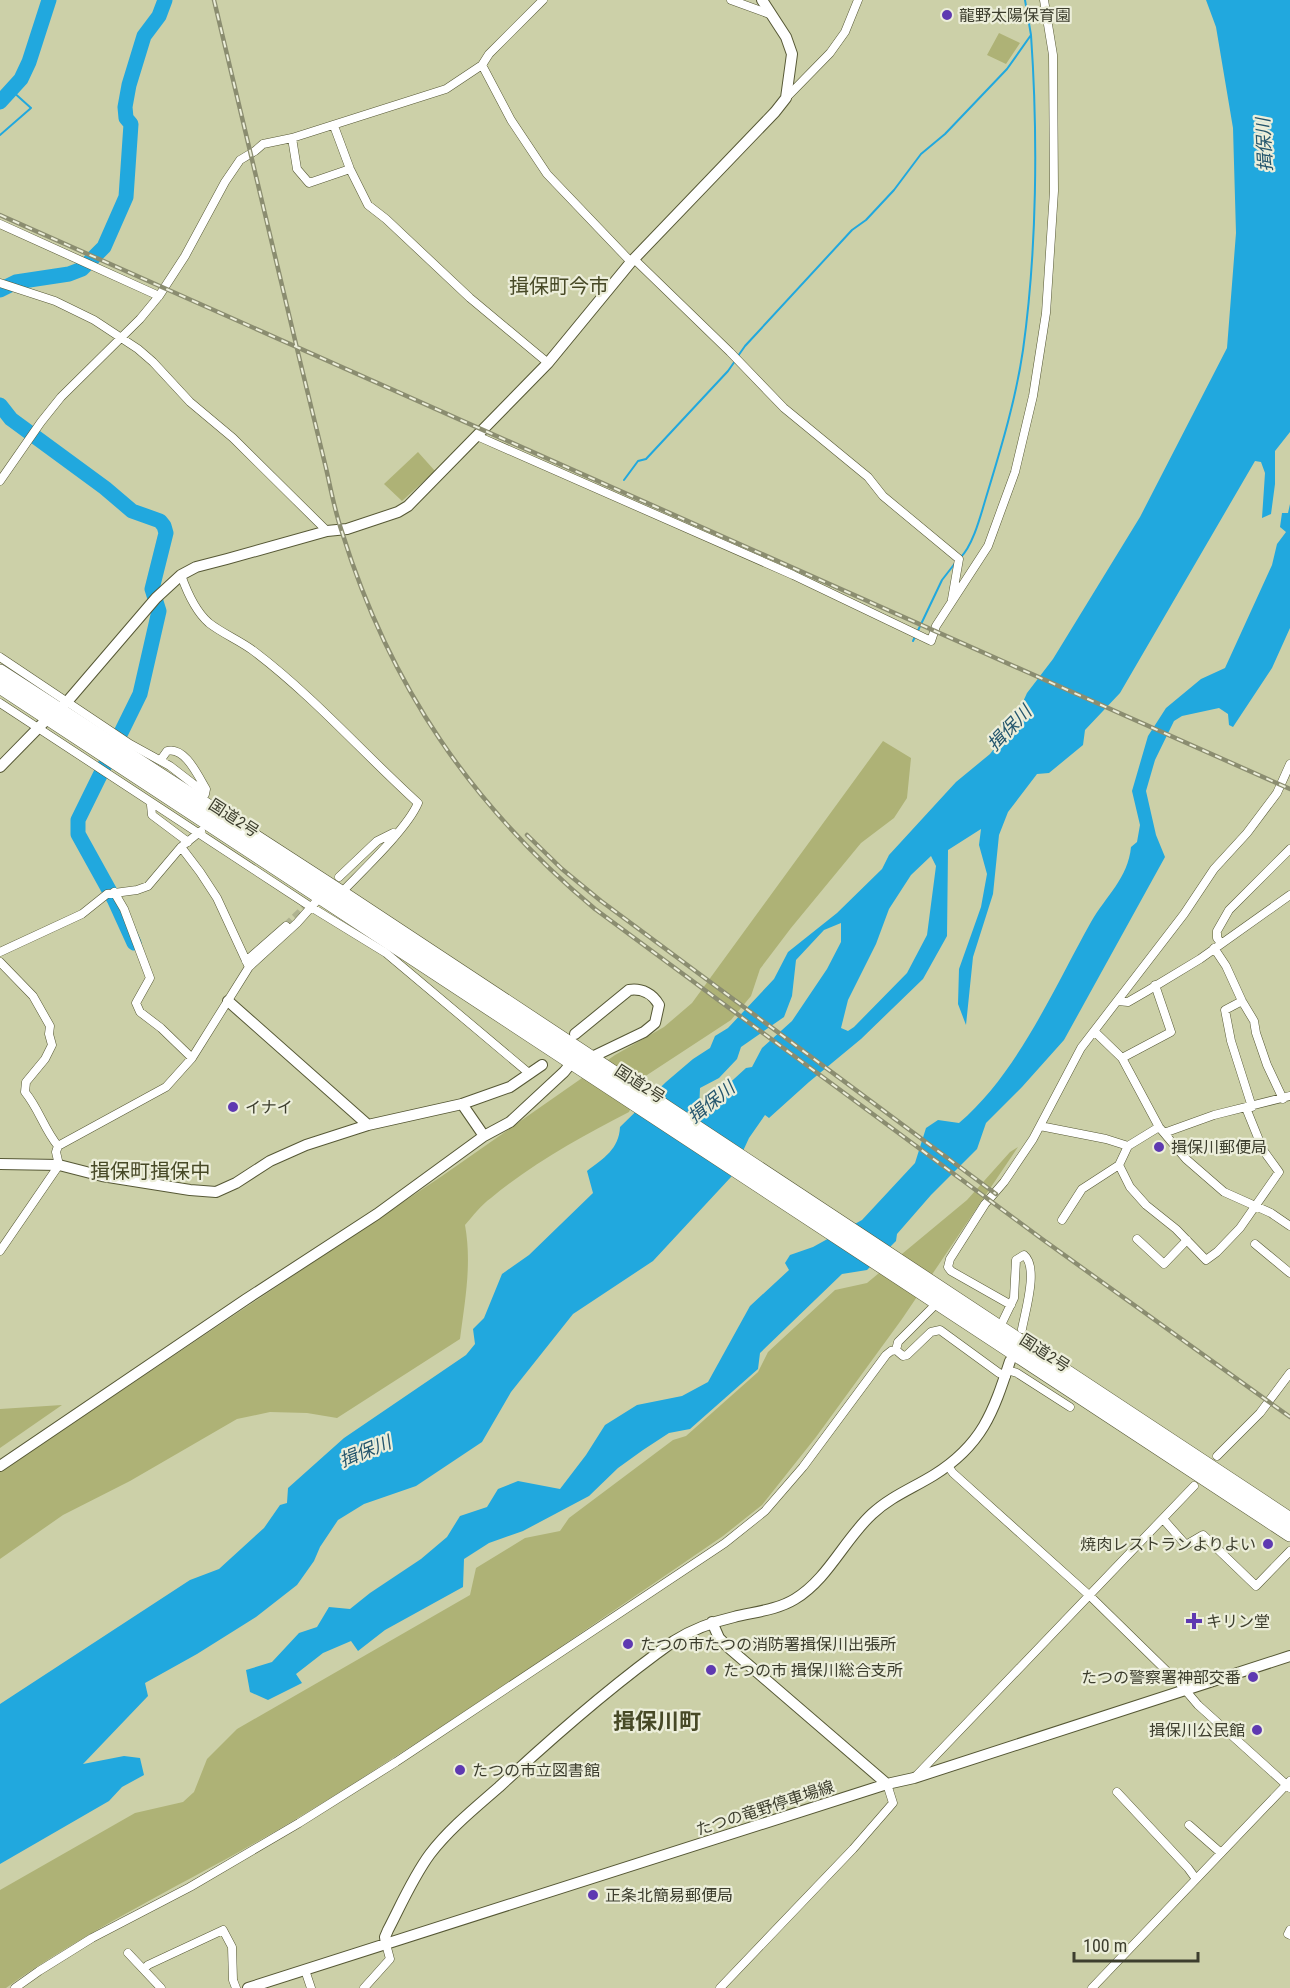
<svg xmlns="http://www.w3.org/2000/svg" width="1290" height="1988" viewBox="0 0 1290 1988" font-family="'Roboto Condensed','Noto Sans JP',sans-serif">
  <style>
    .green { fill: #aeb276 }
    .water { fill: #21a8de; fill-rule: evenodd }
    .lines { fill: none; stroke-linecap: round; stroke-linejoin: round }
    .stream { stroke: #21a8de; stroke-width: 2 }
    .river { stroke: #21a8de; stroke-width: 15 }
    .street-tunnel { stroke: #afb390; stroke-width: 8; stroke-dasharray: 8 4; stroke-linecap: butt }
    .street-casing { stroke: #565835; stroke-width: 9 }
    .secondary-casing { stroke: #565835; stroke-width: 12 }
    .highway-casing { stroke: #565835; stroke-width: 16 }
    .street { stroke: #fff; stroke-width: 8 }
    .secondary { stroke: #fff; stroke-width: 10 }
    .highway { stroke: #fff; stroke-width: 15 }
    .rail-casing { stroke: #8b8d70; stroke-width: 4.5 }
    .rail { stroke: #eceeda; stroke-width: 2; stroke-dasharray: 7; stroke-linecap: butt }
    .poi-dot { fill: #5e39b1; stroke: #eceeda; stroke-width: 2 }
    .labels { text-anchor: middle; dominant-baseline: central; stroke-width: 4.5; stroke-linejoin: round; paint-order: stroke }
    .poi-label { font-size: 16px; fill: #3d3e2e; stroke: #eceeda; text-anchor: start }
    .street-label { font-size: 16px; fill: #3d3e2e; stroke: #eceeda }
    .water-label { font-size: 18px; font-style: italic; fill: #25566d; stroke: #eceeda }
    .quarter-label { font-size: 20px; fill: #474926; stroke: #eceeda }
    .district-label { font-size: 22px; font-weight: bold; fill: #474926; stroke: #eceeda }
  </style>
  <rect width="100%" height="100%" fill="#ccd0a8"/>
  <path class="green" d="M999,33l21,10 -14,21 -19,-9z
    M418,452l17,19 -33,30 -18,-17z
    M883,741l28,17 -4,40 -13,20 -33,25 -70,85 -31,41 -9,27 -20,24 -87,57 -15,35c-47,24 -97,52 -138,86 -10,7 -18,18 -26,27 7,39 0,75 -5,114l-123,79 -30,-5 -37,-1 -33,7 -107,62 -67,34 -63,44v-87l442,-296 173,-121 49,-28 28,-24z
    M1018,1147l-116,172 -86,118 -54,68 -39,31c-141,96 -281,194 -427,283 -96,58 -199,104 -290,169h-6v-98l135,-77 48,-11 11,-10 13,-33 30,-30 233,-134 6,-27 49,-30 35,-7 9,-13 104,-78 13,-4 72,-64 10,-20 67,-62 32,-7 100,-83 43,-48z
    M62,1405l-62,43v-39z"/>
  <path class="water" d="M1206,0h84v432l-15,19v33l-4,30 -9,4 3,-45 -4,-11 -6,-1 -135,232 -35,37 -2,15 -34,28 -12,1 -29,38 -9,23 -6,59 -20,63 -7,68 -8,-21 1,-35 22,-62 6,-33 -8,-29 2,-16 -33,21 -1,86 -24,43 -62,60 -52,43 -40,36 -4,-3 -16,23 -18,39 -78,84 -80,53 -62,78 -29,50 -66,44 -52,18 -26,16 -18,27 -6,14 -17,24 -41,32 -59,37 -52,29 3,13 -65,68 41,-8 16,2 4,17 -22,12 -13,14 -109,63v-160l190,-124 29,-11 45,-41 16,-23 7,-2 1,-15 56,-50 122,-83 9,-11 -2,-15 11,-11 18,-44 27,-19 64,-62 -6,-22c17,-13 32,-22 33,-44l46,-45 27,-23 17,-11 5,-12 13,-8 46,-49 14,-27 49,-39 45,-44 7,-14 67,-73 34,-28 23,-30 14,-31 26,-34 87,-142 87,-169 9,-115 -3,-105 -17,-101zM931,856l5,10 -9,69 -20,38 -53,54 -6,4 -7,-3 7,-28 28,-56 13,-35 22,-34zM841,923v19l-14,27 -35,52 -30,27 -10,19 -6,1 -47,43 1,-23 19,-10 18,-19 4,-12 43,-30 8,-21 4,-36 28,-30z
    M1290,504v124l-18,40 -39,59 -4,-2 -1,-11 -9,-6 -37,8 -8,5 -19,39 -9,31 10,44 9,22 -101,183 -42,47 -36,36 -9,26 -46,46 -34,39 -1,7 -29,29 -25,4 -82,79 -2,16 -68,60 -21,4 -26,17 -25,18 -29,28 -66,35 -34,12 -25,16 -1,28 -78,43 -27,21 -7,-10 -28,12 -27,21 6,9 -34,17 -18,-8 -4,-22 26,-8 27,-29 18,-6 12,-20 21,2 20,-16 51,-34 26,-22 13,-21 27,-9 11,-18 20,-8 42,8 26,-34 19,-30 32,-20 45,-9 26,-14 42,-76 39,-36 -4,-7 5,-8 23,-8 49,-27 53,-57 11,-35 12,-8 21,3c58,-49 95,-135 132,-201 15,-26 37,-44 40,-75l6,-5 3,-17 -8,-34 16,-55 18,-28 35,-29 24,-11 47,-103 5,-21 9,-12 -6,-5 2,-14h6z"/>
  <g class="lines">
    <path class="stream" d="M0,135l31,-27 -20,-18
      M738,356l7,-10 107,-116 14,-10 28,-30 27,-36 24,-20 62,-65 24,-34 -6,-35
      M624,480l14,-19 8,-2 82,-88 7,-10
      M960,558c14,-13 22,-48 28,-67 14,-46 28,-93 35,-141 14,-100 15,-214 8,-315
      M913,641l29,-61 14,-18"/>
    <path class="river" d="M0,102l21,-23 8,-17 20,-62
      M0,290l16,-8 53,-8 13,-5 22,-22 22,-50 5,-73 -5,-6 -1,-11 4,-22 15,-49 15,-20 6,-16
      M0,405l11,14 94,69 27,23 28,10 4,5 2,7 -14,56 7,22 -19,83 -62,126v14l36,65 20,44"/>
    <path class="street-tunnel" d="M286,926l25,-24"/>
    <g class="street-casing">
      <path id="street" d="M731,0l41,15
        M482,65l29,55 36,54 84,88
        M786,98l44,-45 15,-21 13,-32
        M334,126l16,43 18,36 18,14 84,79 78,65
        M292,138l5,31 12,14 41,-14
        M0,224l159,72
        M634,259l96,93 54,56 84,69 15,19 76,63 -7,40
        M0,283l55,18 39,19 44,29 15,13 37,40 43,36 94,93
        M477,436l316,139 138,66 5,-15 52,-80 27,-74 18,-76 13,-83 8,-122 -1,-136 -9,-55
        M0,481l41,-59 20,-25 79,-78 19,-23 26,-40 40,-74 15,-22 15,-9 8,-7 29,-6 154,-49 36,-24 7,-11 54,-54
        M181,575c6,17 14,36 28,48 14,11 32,18 46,29 59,45 108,101 163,151 -11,26 -56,68 -77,90
        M0,657l130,87 40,22 35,27
        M0,703l311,204 75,46 144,121
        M162,758l5,-7c18,-5 31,25 39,38l-1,5
        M151,805l1,10 36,27
        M181,847l19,25 17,26 32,69
        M339,877l38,-36 16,-8
        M114,892l10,17 26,69 -14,25 4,9 21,16 31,30
        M1221,943l-4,-5v-7l12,-21 61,-61
        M1214,948l12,18 16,35 12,20 2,12 11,32 16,34
        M0,952l82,-38 25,-20 30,-4 11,-4 33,-39 20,-16
        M246,961l40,-35
        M0,962l33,34 17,30 -1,8 3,11 -7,14 -19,23 -1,10c14,17 19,37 33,54
        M1118,1001l10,1 19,-11 53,-32 90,-64
        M1242,1001l-17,9 6,31 21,66
        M1094,1031l28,27 37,69 27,32 38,33 47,21 19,13
        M1122,1058l49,-26 -16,-47
        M1040,1126l66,13 22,7 31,-19
        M1164,1133l50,-18 76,-19
        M1128,1146l-9,19 11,22 16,18 30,24 30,31 11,-8 23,-24 39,-56 -16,-22 -17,-42
        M1062,1220l20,-31 37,-24
        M1137,1239l27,25 23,-24
        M1255,1244l35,29
        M0,1251l59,-86 -3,-13 2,-6 108,-59 26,-29 57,-91 48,-44 24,-27
        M1011,1305l-60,-34 -3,-4 2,-8 35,-55 19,-22 29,-43 48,-91 103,-134 30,-45 33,-36 30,-40 13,-29
        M999,1329l15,-31 2,-38 8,-5c15,12 1,57 -2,74
        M896,1350l7,6 4,-1 24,-23 9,-2 59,43 7,3
        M896,1350l2,-8 39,-39
        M1007,1370l10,3 53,34
        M1217,1456l43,-43 30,-40
        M948,1466l5,7 137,123 91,89 17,20 92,83
        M1163,1519l23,26 17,-10 53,51 34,-35
        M915,1777l279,-291
        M1117,1792l71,76 8,11
        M1189,1825l32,28
        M1290,1930l-2,4 2,1
        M128,1953l33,35
        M144,1969l4,-4 75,-35 9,17 1,33 3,8
        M305,1970l6,18
        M15,1988l24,-17 53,-33 98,-51 109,-64 97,-61 329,-219 40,-32 38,-44 83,-112 5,-4 5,-1
        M364,1988l26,-29 -4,-15
        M720,1988l133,-139 40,-46 -6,-19
        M1092,1988l198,-207"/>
    </g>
    <g class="secondary-casing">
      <path id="secondary" d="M0,767l49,-50 17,-14 90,-105 25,-23 15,-8 31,-8 100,-28 20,-2 51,-17 10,-6 140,-143 83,-101 144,-150 11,-14 6,-44 -6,-17 -24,-37
        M228,1001l140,124
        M575,1034l54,-44c13,-2 24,4 30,15l-4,18 -11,9 -54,26
        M462,1104l22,32
        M0,1164l59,1 43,11 88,14 26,2 20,-9 34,-22 36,-16 62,-20 94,-21 48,-17 32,-22
        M0,1466l245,-166 132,-86 107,-78 26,-14 54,-50 9,-11
        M712,1622l7,16 10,10 158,136
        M386,1944l-1,-7 3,-7c13,-25 25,-53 42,-76 19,-25 45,-46 69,-67 56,-52 113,-102 175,-146 19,-12 38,-19 60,-24 20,-5 43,-7 61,-18 33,-20 49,-59 77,-85 18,-17 41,-26 62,-39 48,-30 59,-62 76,-114
        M248,1988l639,-204 27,-6 376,-122"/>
    </g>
    <g class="highway-casing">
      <path id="highway" d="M0,672l341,221 949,627
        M0,686l1290,848"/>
    </g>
    <use href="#street" class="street"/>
    <use href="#secondary" class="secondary"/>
    <use href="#highway" class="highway"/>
    <g class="rail-casing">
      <path id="rail" d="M214,0c27,113 54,227 81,340 10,43 21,86 31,128 5,22 9,44 16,64 48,155 130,274 253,377l447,330 248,178
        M0,215l1290,574
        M527,835l35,34 39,32 395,293"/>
    </g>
    <use href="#rail" class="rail"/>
  </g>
  <g class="poi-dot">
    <circle cx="947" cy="15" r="6"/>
    <circle cx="233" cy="1107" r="6"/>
    <circle cx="1159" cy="1147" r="6"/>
    <circle cx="1268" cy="1544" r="6"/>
    <path d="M1191 1612h6v6h6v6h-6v6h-6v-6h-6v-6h6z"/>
    <circle cx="628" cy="1644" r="6"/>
    <circle cx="711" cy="1670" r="6"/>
    <circle cx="1253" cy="1677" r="6"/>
    <circle cx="1257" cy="1730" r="6"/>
    <circle cx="460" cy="1770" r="6"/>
    <circle cx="593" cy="1895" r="6"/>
  </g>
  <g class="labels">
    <g class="poi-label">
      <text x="959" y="15">龍野太陽保育園</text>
      <text x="245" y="1107">イナイ</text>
      <text x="1171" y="1147">揖保川郵便局</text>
      <text x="1256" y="1544" text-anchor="end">焼肉レストランよりよい</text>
      <text x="1206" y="1621">キリン堂</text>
      <text x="640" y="1644">たつの市たつの消防署揖保川出張所</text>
      <text x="723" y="1670">たつの市 揖保川総合支所</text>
      <text x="1241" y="1677" text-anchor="end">たつの警察署神部交番</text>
      <text x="1245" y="1730" text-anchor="end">揖保川公民館</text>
      <text x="472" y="1770">たつの市立図書館</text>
      <text x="605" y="1895">正条北簡易郵便局</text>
    </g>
    <g class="street-label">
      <text transform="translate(234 818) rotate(33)">国道2号</text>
      <text transform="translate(640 1084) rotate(33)">国道2号</text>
      <text transform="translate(1045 1353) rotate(33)">国道2号</text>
      <text transform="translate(765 1808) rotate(-18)">たつの竜野停車場線</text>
    </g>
    <g class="water-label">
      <text transform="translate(1264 145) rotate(-93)">揖保川</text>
      <text transform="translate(1009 728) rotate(-46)">揖保川</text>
      <text transform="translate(711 1102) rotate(-39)">揖保川</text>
      <text transform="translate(365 1451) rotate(-22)">揖保川</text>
    </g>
    <g class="quarter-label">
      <text x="559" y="286">揖保町今市</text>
      <text x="150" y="1171">揖保町揖保中</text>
    </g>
    <g class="district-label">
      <text x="657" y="1721">揖保川町</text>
    </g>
  </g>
  <path d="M1074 1952v9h124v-9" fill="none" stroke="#3d3e2e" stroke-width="3"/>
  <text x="1083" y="1952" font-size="18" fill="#3d3e2e" stroke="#eceeda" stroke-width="4.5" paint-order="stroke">100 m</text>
</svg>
